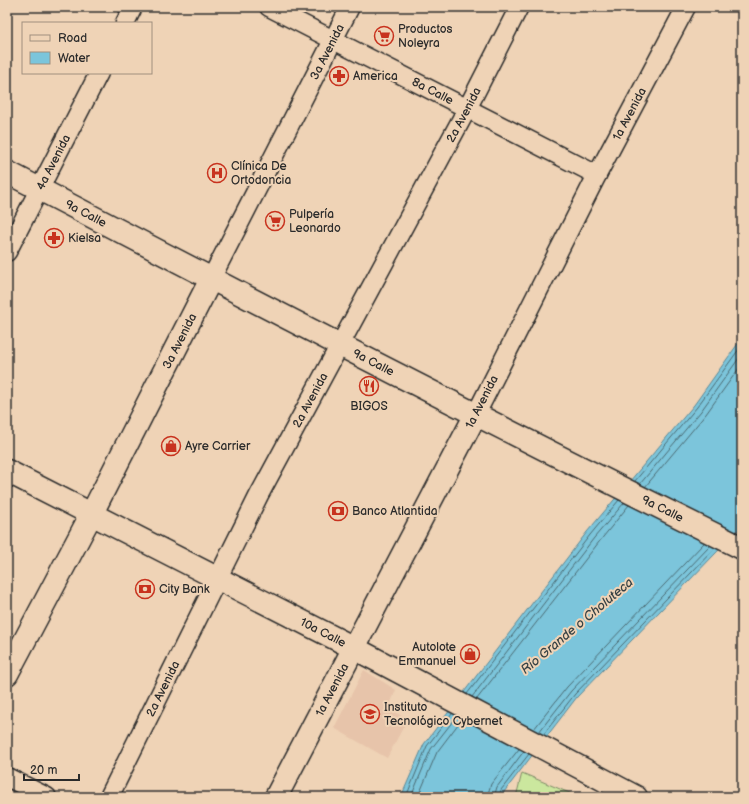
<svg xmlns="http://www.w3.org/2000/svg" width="749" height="804" viewBox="0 0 749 804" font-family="'Balsamiq Sans',sans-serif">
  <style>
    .built { fill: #e7c4aa }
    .green { fill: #cbe79e; stroke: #7b8964 }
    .water { fill: #7bc5db; stroke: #5b8795 }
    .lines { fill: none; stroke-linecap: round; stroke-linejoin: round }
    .shore { stroke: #4b6971; stroke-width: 1 }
    .minor-casing { stroke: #2b2b2b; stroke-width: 21 }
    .major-casing { stroke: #2b2b2b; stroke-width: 25 }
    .minor { stroke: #efd3b6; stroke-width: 18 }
    .major { stroke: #efd3b6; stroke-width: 22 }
    .labels { text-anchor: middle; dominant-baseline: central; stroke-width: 4; stroke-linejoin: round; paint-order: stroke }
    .poi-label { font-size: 12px; fill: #2b2b2b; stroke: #efd3b6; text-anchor: start }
    .street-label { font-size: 12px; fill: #2b2b2b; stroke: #efd3b6 }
    .water-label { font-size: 13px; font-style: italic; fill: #374245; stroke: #efd3b6 }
  </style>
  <rect width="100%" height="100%" fill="#efd3b6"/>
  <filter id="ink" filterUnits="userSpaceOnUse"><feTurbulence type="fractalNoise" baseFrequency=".025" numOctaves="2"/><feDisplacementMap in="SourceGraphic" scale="8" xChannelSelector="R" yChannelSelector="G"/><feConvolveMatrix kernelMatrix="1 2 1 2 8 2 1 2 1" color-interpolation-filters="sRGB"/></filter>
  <g filter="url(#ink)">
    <path class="built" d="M364,670l32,20 -7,17 18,13 -20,38 -53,-30z"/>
    <path class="green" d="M522,773l57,24h-63z"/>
    <path class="water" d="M742,338v188l-165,171 -73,95 -2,5h-101l23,-53 163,-212 107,-127z"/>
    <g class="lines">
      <path class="shore" d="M635,481l62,-74 45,-62
        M640,484l61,-73 41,-57
        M645,487l61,-73 36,-50
        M467,694l123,-159 29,-35
        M472,697l122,-159 30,-35
        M477,699l122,-157 30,-37
        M534,729l33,-42 137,-144
        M539,732l32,-41 139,-145
        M543,735l32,-41 140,-146
        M406,797l21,-51 25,-32
        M411,797l20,-48 26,-33
        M418,797l19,-45 25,-33
        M487,797l4,-13 28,-35
        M494,797l3,-10 27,-36
        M499,797l2,-7 28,-36"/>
      <g class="minor-casing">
        <g id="minor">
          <path id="s1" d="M269,7l328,168"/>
          <path d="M125,23l8,-16"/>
          <path id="s2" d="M7,252l92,-179"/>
          <path id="s3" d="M211,279l139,-272"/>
          <path id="s4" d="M476,414l121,-239 89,-168"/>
          <path d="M7,777l40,20"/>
          <path id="s5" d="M109,797l150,-302 208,-386 52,-102"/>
        </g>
      </g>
      <g class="major-casing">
        <g id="major">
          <path id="s6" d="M7,172c244,128 488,254 735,376"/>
          <path id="s7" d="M7,471l347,177 282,149"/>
          <path id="s8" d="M7,674l84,-159 120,-236"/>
          <path id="s9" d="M276,797l200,-383"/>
        </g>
      </g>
      <use href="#minor" class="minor"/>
      <use href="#major" class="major"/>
    </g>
  </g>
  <defs>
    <g id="supermarket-ring" transform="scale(1)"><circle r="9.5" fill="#efd3b6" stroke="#c8321e" stroke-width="1.5"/><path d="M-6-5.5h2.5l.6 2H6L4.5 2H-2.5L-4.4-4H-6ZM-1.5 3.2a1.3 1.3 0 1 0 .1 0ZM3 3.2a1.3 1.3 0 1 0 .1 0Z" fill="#c8321e"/></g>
    <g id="pharmacy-ring" transform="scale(1)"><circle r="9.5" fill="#efd3b6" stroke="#c8321e" stroke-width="1.5"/><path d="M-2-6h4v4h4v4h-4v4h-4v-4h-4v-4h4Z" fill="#c8321e"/></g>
    <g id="hospital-ring" transform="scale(1)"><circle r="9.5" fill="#efd3b6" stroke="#c8321e" stroke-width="1.5"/><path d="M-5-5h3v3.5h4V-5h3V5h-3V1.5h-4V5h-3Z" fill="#c8321e"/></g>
    <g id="restaurant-ring" transform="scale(1)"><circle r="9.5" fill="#efd3b6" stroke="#c8321e" stroke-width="1.5"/><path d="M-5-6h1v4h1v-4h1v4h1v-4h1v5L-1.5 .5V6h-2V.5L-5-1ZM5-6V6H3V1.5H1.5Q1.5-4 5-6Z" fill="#c8321e"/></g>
    <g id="shop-ring" transform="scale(1)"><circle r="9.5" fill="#efd3b6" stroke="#c8321e" stroke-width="1.5"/><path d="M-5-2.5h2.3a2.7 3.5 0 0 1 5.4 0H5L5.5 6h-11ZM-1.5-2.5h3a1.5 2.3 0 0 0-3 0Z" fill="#c8321e"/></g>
    <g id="bank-ring" transform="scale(1)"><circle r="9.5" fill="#efd3b6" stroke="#c8321e" stroke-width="1.5"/><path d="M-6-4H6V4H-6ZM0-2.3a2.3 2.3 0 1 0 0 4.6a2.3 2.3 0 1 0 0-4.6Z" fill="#c8321e"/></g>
    <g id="school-ring" transform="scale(1)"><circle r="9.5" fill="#efd3b6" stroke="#c8321e" stroke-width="1.5"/><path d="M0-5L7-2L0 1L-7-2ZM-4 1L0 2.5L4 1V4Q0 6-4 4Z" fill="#c8321e"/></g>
  </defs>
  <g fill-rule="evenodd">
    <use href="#supermarket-ring" x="384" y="36"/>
    <use href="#pharmacy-ring" x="339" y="76"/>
    <use href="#hospital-ring" x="217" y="173"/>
    <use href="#supermarket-ring" x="275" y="221"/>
    <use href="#pharmacy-ring" x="54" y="238"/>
    <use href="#restaurant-ring" x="369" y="386"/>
    <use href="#shop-ring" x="171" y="446"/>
    <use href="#bank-ring" x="338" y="511"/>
    <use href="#bank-ring" x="145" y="589"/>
    <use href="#shop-ring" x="470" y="654"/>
    <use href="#school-ring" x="370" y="714"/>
  </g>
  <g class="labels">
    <g class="poi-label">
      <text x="398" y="29">Productos<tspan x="398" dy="14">Noleyra</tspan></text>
      <text x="353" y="76">America</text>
      <text x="231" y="166">Clínica De<tspan x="231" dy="14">Ortodoncia</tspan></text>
      <text x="289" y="214">Pulpería<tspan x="289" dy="14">Leonardo</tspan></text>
      <text x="68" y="238">Kielsa</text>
      <text x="369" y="406" text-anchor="middle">BIGOS</text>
      <text x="185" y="446">Ayre Carrier</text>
      <text x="352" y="511">Banco Atlantida</text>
      <text x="159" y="589">City Bank</text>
      <text x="456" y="647" text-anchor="end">Autolote<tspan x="456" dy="14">Emmanuel</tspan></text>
      <text x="384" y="707">Instituto<tspan x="384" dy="14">Tecnológico Cybernet</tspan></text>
    </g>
    <g class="street-label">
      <text stroke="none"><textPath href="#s3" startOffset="255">3a Avenida</textPath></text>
      <text stroke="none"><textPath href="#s1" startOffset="184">8a Calle</textPath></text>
      <text stroke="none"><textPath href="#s4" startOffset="337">1a Avenida</textPath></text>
      <text stroke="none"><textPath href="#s5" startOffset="769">2a Avenida</textPath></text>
      <text stroke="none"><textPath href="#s2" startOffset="101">4a Avenida</textPath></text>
      <text stroke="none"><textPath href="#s6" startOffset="89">9a Calle</textPath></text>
      <text stroke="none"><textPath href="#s8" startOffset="375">3a Avenida</textPath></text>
      <text stroke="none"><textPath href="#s6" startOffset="413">9a Calle</textPath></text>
      <text stroke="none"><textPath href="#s5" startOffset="445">2a Avenida</textPath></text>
      <text transform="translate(482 402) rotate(-63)">1a Avenida</text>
      <text stroke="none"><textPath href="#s6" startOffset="737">9a Calle</textPath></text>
      <text stroke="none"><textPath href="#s7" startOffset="355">10a Calle</textPath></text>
      <text stroke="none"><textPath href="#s5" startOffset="121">2a Avenida</textPath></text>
      <text stroke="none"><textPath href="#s9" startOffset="121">1a Avenida</textPath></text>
    </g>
    <g class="water-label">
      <text transform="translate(577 626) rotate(-40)">Río Grande o Choluteca</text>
    </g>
  </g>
  <rect width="749" height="804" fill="none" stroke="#efd3b6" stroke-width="24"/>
  <rect x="12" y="12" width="725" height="780" fill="none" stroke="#2b2b2b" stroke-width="1.5" filter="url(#ink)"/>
  <rect x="22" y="22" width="130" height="52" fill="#efd3b6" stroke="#a1907e"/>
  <rect x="30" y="35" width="20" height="6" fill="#efd3b6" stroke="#a1907e"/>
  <text x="58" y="42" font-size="12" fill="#2b2b2b">Road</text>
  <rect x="30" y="52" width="20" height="12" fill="#7bc5db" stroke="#a1907e"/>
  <text x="58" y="62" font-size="12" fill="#2b2b2b">Water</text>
  <path d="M24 774v6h55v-6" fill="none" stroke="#2b2b2b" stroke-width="2"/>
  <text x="30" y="774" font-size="12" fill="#2b2b2b" stroke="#efd3b6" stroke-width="3" paint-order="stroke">20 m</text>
</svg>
